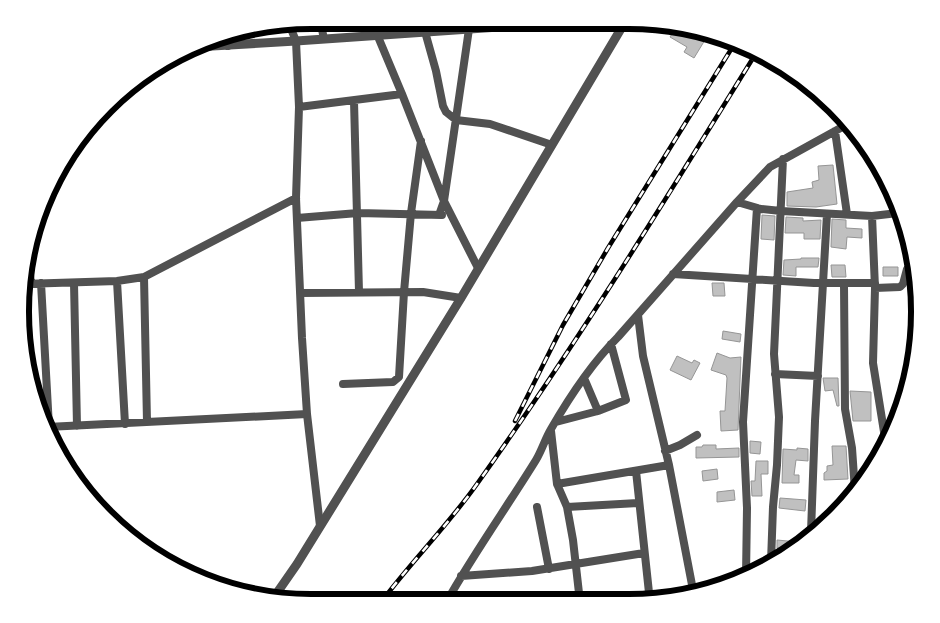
<svg xmlns="http://www.w3.org/2000/svg" width="940" height="623" viewBox="0 0 940 623" font-family="'Asap Condensed',sans-serif">
  <style>
    .building { fill: #c0c0c0; stroke: #959595 }
    .lines { fill: none; stroke-linecap: round; stroke-linejoin: round }
    .minor { stroke: #515151; stroke-width: 8 }
    .tertiary { stroke: #515151; stroke-width: 9 }
    .rail-casing { stroke: #000; stroke-width: 4.5 }
    .rail { stroke: #fff; stroke-width: 2.5; stroke-dasharray: 8; stroke-linecap: butt }
    .rim { fill: none; stroke: #000; stroke-width: 6 }
  </style>
  <rect width="100%" height="100%" fill="#fff"/>
  <path class="building" d="M677,26l16,11 3,-5 12,3 -14,23 -10,-6 3,-5 -17,-10z
    M833,165l4,39 -21,3 -29,-1v-14l26,-4 -1,-6 7,-2 -1,-14z
    M762,215l13,1 -1,24 -13,-1z
    M786,217l17,1v3l18,-1 -1,19h-16v-6h-19z
    M832,219l14,1v8l16,1v9l-15,-1 -1,12 -15,-2z
    M801,258h18l-1,9h-22v9l-13,-1 1,-15 17,-1z
    M831,265h14l1,12h-14z
    M883,267h15v9h-15z
    M712,283h12l1,13h-12z
    M723,331l18,3 -1,8 -18,-3z
    M717,353l13,5 11,-1 -3,73 -17,1 -1,-20h5l2,-33 -1,-3 -15,-5z
    M677,356l15,7 2,-3 6,3 -9,17 -21,-10z
    M823,378h15l1,28h-2l-4,-16 -8,1z
    M850,391l21,1v29h-18z
    M750,441l11,1 -1,12 -10,-1z
    M703,445h13v4l23,-1v9l-43,1v-11h6z
    M832,446h14l2,33 -24,1v-7l3,-2v-5l6,-1z
    M797,448l11,1v12l-12,-1 -2,15h5v8h-17l1,-34 14,1z
    M756,461h12v13h-7l1,22h-10l-1,-15h4z
    M717,469l1,10 -15,2 -1,-10z
    M734,490l1,10 -18,2v-10z
    M780,498l26,2 -1,11 -26,-3z
    M777,540l21,2 -10,7 -11,-1z"/>
  <g class="lines">
    <path class="minor" d="M320,20l4,19
      M371,20l31,74 42,107 34,67
      M422,21l14,50 7,35 3,6 10,8 34,4 62,21
      M289,24l7,17 3,66 -3,91 6,140 5,76 13,112
      M226,34l2,12
      M354,101l5,191
      M299,107l103,-13
      M835,131l12,83
      M737,202l33,-35 76,-42
      M41,204v5
      M439,215l5,-14 25,-172
      M872,216l3,72 -2,75 12,75
      M297,218l61,-5 84,2
      M28,259l3,24
      M673,274l141,9h61
      M144,277l3,145
      M117,281l8,143
      M41,283l8,144
      M74,283l3,143
      M23,284l94,-3 27,-4 152,-79
      M844,284l1,125 7,39 3,43
      M875,288l25,-1 3,-3 4,-15 6,-1
      M300,293l123,-1 38,6
      M638,315l5,41 26,109 24,125
      M775,374l43,2
      M584,378l14,33 28,-11 -15,-56
      M343,384l50,-2 6,-5 5,-85 7,-79 10,-72
      M556,422l42,-11
      M47,427l260,-13
      M551,431l6,53 10,23 6,33 7,62
      M665,451l15,-6 17,-10
      M636,471l14,131
      M557,484l112,-19
      M537,507l12,62
      M567,507l71,-4
      M811,532l4,-111 12,-207
      M771,562l2,-55 4,-42 2,-48 -5,-63 9,-195
      M461,576l71,-5 112,-18
      M746,576l1,-68 -4,-86 14,-214
      M447,601c27,-48 60,-94 89,-141 6,-10 9,-21 15,-31 19,-33 40,-65 67,-92l119,-135 24,7 20,2 91,5 26,-3"/>
    <path class="tertiary" d="M195,47l101,-6 262,-18 65,2
      M272,600l25,-36 164,-266 164,-276"/>
    <g class="rail-casing">
      <path id="rail" d="M515,421l48,-96 45,-77 127,-205
        M382,601c30,-40 66,-76 95,-117 100,-140 190,-287 281,-434"/>
    </g>
    <use href="#rail" class="rail"/>
  </g>
  <path d="M0 0H940V623H0ZM311 29H629A282 282 0 0 1 911 311V312A282 282 0 0 1 629 594H311A282 282 0 0 1 29 312V311A282 282 0 0 1 311 29Z" fill="#fff" fill-rule="evenodd"/>
  <path class="rim" d="M311 29H629A282 282 0 0 1 911 311V312A282 282 0 0 1 629 594H311A282 282 0 0 1 29 312V311A282 282 0 0 1 311 29Z"/>
</svg>
